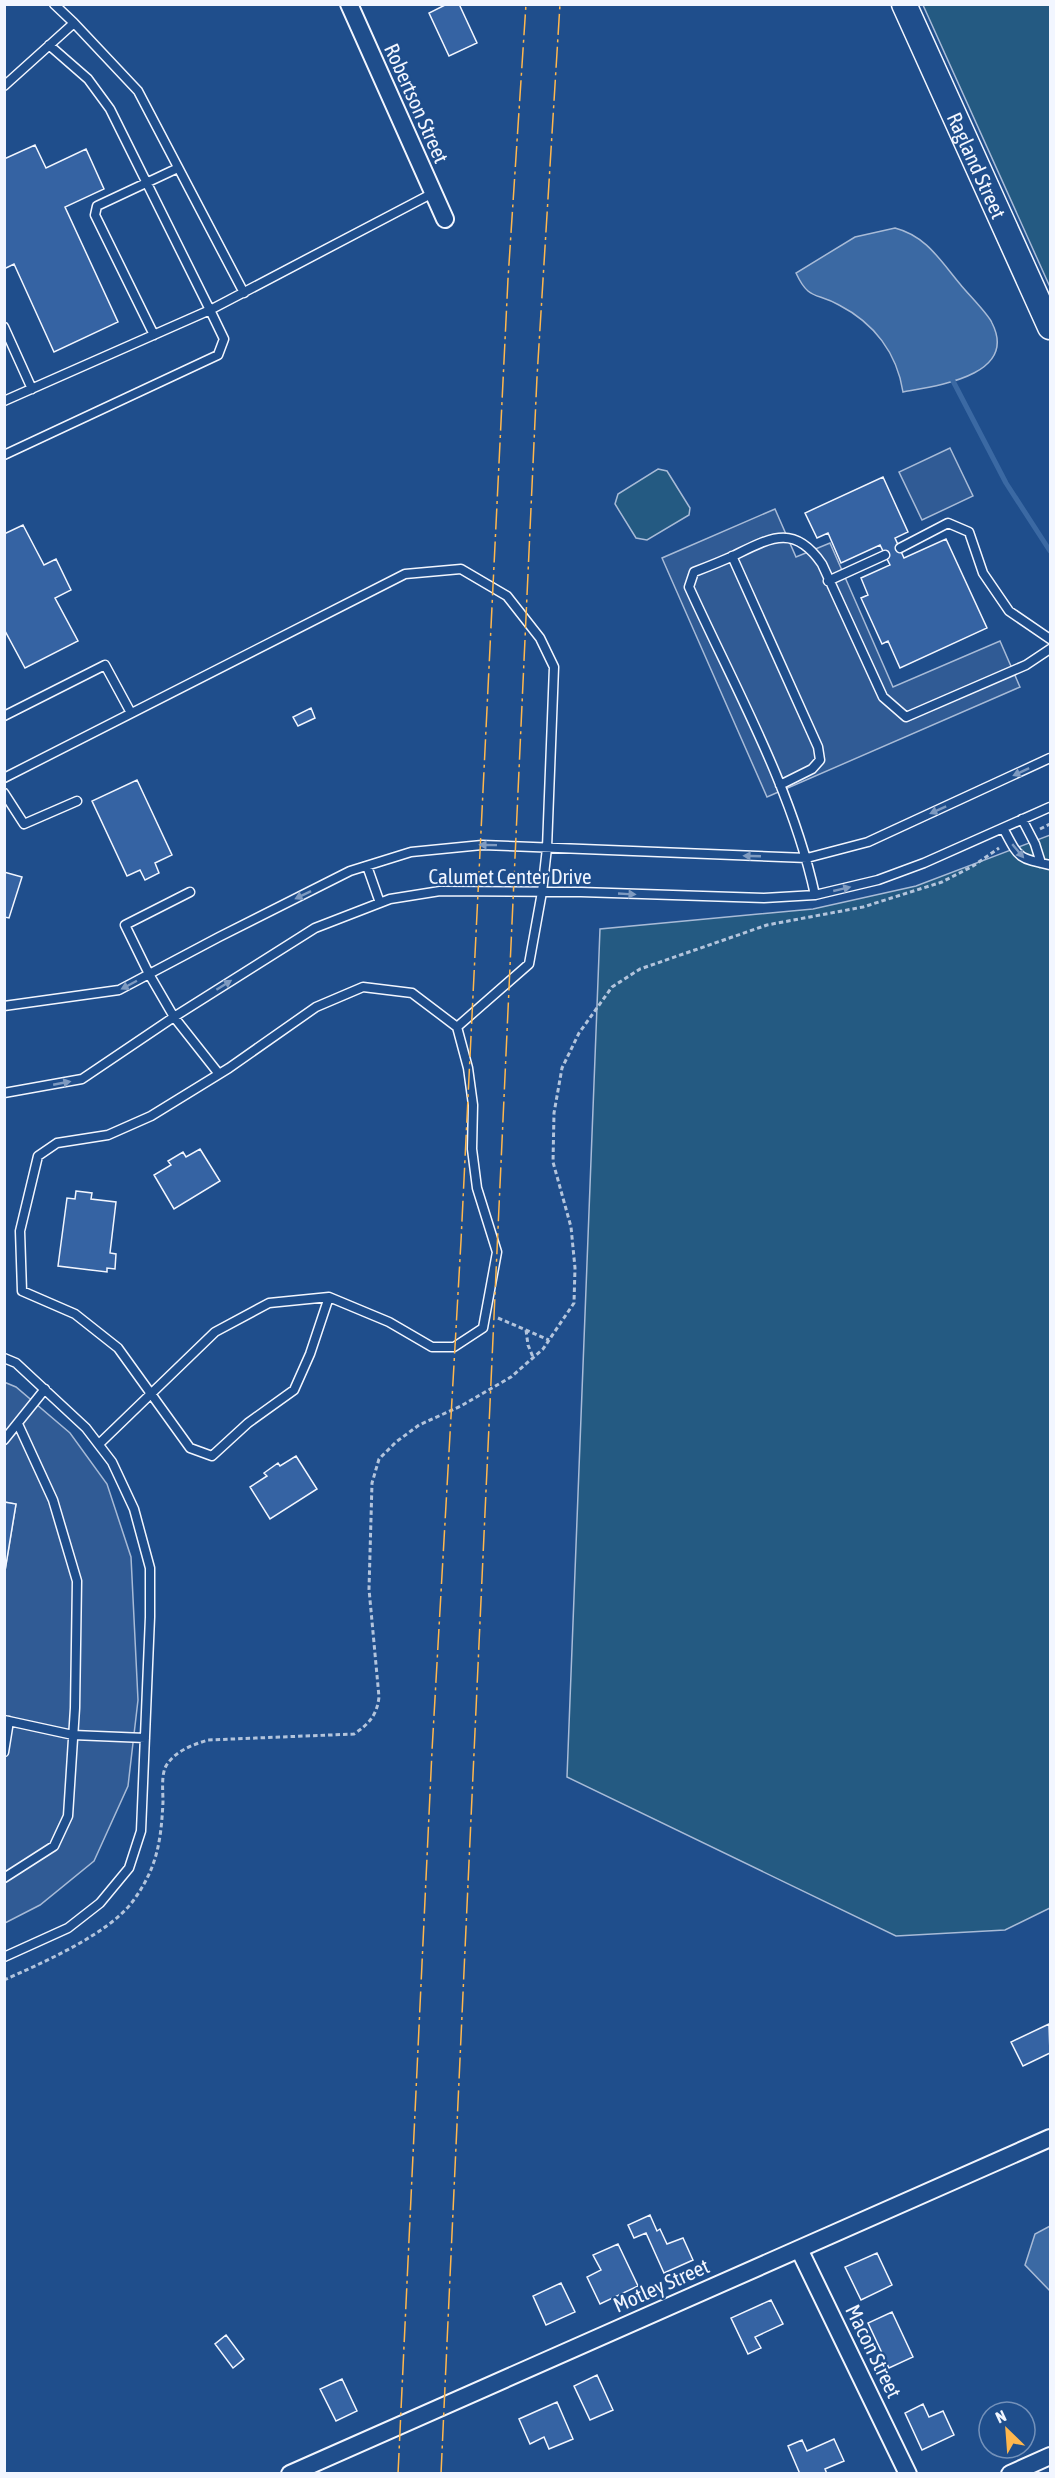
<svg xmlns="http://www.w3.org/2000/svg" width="1055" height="2478" viewBox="0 0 1055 2478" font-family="'Asap Condensed',sans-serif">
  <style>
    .green { fill: #245a82; stroke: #a8bbd7; stroke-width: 1.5 }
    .parking { fill: #305b95; stroke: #a8bbd7; stroke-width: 1.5 }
    .water { fill: #3b69a3; stroke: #a8bbd7; stroke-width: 1.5 }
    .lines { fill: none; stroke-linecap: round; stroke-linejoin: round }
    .stream { stroke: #3b69a3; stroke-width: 5 }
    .building { fill: #3563a3; stroke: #f2f6ff; stroke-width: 1.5 }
    .lane-casing { stroke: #f2f6ff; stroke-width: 11 }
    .street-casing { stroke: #f2f6ff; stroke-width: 20 }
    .secondary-casing { stroke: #f2f6ff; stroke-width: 27 }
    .path { stroke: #b3c4dc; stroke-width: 3; stroke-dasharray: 4.5 3; stroke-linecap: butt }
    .lane { stroke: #1f4e8c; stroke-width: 8 }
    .street { stroke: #1f4e8c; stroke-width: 16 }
    .secondary { stroke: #1f4e8c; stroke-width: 24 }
    .power { stroke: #ffb74d; stroke-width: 1.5; stroke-dasharray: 21 4.5 3 4.5; stroke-linecap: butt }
    .oneway { fill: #7e9ac0 }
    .labels { text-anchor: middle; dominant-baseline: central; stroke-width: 4.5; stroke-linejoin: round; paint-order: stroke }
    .street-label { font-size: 21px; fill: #f2f6ff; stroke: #1f4e8c }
  </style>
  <rect width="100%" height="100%" fill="#1f4e8c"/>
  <path class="green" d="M923,5h127v282z
    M658,469l9,2 23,37 -1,7 -42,25 -11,-2 -21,-34 3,-10z
    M1050,835v1073l-45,22 -109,6 -329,-159 33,-848 213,-20 103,-23z"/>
  <path class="parking" d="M950,448l23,48 -51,24 -23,-48z
    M775,509l21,48 34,-14 63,144 107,-46 20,46 -253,110 -105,-239z
    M4,1382l12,5 54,46 37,51 24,73 7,143 -10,86 -34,75 -54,44 -35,18 -1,-346 12,-73 -11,-2z"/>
  <path class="water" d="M895,228c31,8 45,32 65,56 7,9 29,31 32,39 27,53 -57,63 -89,69 -6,-39 -29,-69 -64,-87 -23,-13 -30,-4 -43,-32l59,-36z
    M1050,2226v65l-25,-26 10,-31z"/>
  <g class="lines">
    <path class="stream" d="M953,381l53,102 44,68"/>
  </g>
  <path class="building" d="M447,4h12l18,39 -28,13 -20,-43z
    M35,145l11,23 40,-19 18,40 -39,18 53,115 -64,30 -40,-88 -10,5v-110z
    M883,477l25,55 -13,6 9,20 42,-19 41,89 -87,40 -12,-27 -6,3 -21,-46 7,-3 -7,-17 29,-13 -10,-20 -39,18 -13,-30 -11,5 -12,-25z
    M23,525l21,40 12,-6 15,31 -16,8 23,43 -53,27 -21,-39v-95z
    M311,708l4,10 -17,8 -5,-9z
    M137,780l35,75 -17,8 4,10 -14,7 -5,-10 -13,6 -35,-75z
    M4,872l18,5 -13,41 -5,-1z
    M200,1149l20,32 -46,28 -20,-34 17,-10 -3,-4 15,-9 3,5z
    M76,1191l16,2 -1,6 25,3 -6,51 6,1 -1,15 -8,-1v4l-49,-6 9,-68 8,1z
    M296,1456l21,33 -47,30 -20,-32 17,-11 -3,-3 14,-10 2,3z
    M4,1502l12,2 -12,73z
    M1049,2024l1,29 -27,13 -12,-24z
    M650,2215l7,16 3,-2 7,15 16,-6 10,22 -29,13 -18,-40 -12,5 -6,-13z
    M618,2244l20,42 -38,18 -13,-27 14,-7 -8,-15z
    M877,2253l15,32 -31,15 -16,-33z
    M561,2283l14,29 -29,13 -13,-29z
    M771,2300l12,24 -28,13 6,11 -13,6 -17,-36z
    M892,2312l21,45 -24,11 -21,-45z
    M226,2335l18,24 -11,9 -18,-24z
    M597,2375l16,35 -23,10 -16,-34z
    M342,2379l15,32 -21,10 -16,-32z
    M557,2402l16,37 -24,10 -5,-12 -14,7 -11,-25z
    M923,2404l6,13 14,-6 11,24 -32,15 -17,-37z
    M834,2439l10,22 -19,8 2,5h-27l-12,-28 14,-6 5,11z"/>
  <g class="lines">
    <g class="lane-casing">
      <path id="lane" d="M54,4l20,19
        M4,86l70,-63 64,68 106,202
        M4,327l28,62
        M154,335l-59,-120 2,-9 81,-38
        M4,401l206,-91 -100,-201 -22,-30 -39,-34
        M4,455l214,-100 6,-16 -14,-29 223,-117
        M900,548l48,-25 21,9 14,41 26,38 41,28
        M732,556l86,191 2,13 -8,9 -32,16
        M828,581l57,-26
        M4,716l101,-51 26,48
        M4,778l401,-204 56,-5 46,27 33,42 14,29 -7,181 -5,44 -13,72 -72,63
        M4,793l20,31 53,-23
        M1022,819l13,25 6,19
        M1003,828c16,30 14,30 47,37
        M367,866l13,37
        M190,892l-65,33 24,49 25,43 45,57
        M815,895c-23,-107 -81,-209 -126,-308l5,-15c13,-5 26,-10 39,-16 37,-18 61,-33 89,8l61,133 23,20 120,-52 24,-16
        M4,1006l115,-16 100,-53 131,-66 61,-19 71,-7 325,13 61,-16 182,-84
        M4,1093l78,-14 92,-62 141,-89 75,-29 50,-8 141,1 183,6 51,-3 63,-15 46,-17 126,-56
        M4,1358l12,5 70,65 26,34 22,47 16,59v49l-9,214 -12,37 -29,35 -32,25 -64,29
        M4,1440l41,-51
        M99,1444l116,-112 54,-29 60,-6 60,25 43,25h22l29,-19 14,-76 -20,-64 -5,-39 1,-44 -5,-37 -11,-41 -45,-34 -49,-6 -47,20 -87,61 -78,48 -43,19 -51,8 -19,13 -18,75 2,60 53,23 43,34 72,100 22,8 36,-33 46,-33 16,-36 19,-57
        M4,1720l69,15 72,3
        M4,1752l5,-31
        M4,1878l50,-32 14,-30 7,-108 2,-127 -24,-81 -35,-76"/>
    </g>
    <g class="street-casing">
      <path id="street" d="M349,4l96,215
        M799,2249l109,225
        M290,2474l760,-336
        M1010,2474l40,-18"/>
    </g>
    <g class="secondary-casing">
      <g id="secondary">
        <path id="s1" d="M904,4l146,323"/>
      </g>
    </g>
    <path class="path" d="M1040,829l10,-5
      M498,1318l51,22
      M526,1330l2,15 5,12
      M4,1980c38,-17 105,-46 129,-79 24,-33 28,-59 30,-99 0,-10 -2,-27 3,-36 9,-15 26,-21 42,-26l146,-6c15,-10 23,-19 25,-37l-10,-108 3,-106 7,-24 17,-17 23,-17 42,-19 50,-29 32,-28 31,-46 1,-35 -4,-41 -18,-65 1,-49 8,-45 17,-35 33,-46 28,-18 127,-44 96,-18 79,-25 31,-16 26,-18"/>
    <use href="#lane" class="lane"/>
    <use href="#street" class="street"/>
    <use href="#secondary" class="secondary"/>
    <path class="power" d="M398,2474l34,-723 29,-510 47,-962 18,-275
      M441,2474l96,-2097 23,-373"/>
  </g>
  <defs><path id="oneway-solid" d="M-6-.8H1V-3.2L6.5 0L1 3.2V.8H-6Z" transform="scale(1.5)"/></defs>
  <g class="oneway">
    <use href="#oneway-solid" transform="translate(1021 772) rotate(155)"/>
    <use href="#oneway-solid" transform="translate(938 810) rotate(156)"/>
    <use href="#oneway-solid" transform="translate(488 845) rotate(-179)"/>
    <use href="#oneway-solid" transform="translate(1018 851) rotate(50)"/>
    <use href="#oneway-solid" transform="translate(752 856) rotate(-178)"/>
    <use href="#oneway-solid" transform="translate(842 889) rotate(-13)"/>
    <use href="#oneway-solid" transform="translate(627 894) rotate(3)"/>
    <use href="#oneway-solid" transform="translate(303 895) rotate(154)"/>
    <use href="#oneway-solid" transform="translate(129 985) rotate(152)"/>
    <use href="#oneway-solid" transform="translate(224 985) rotate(-32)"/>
    <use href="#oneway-solid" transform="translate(62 1083) rotate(-11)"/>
  </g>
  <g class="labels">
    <g class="street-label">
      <text transform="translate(417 103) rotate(66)">Robertson Street</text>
      <text stroke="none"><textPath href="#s1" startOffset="177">Ragland Street</textPath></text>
      <text x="510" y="876">Calumet Center Drive</text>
      <text transform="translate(661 2285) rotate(-24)">Motley Street</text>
      <text transform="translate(874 2351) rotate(64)">Macon Street</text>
    </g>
  </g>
  <rect width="1055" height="2478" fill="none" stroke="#f2f6ff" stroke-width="12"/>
  <g transform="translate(1007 2430) rotate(335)"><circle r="28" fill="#1f4e8c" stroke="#7391ba" stroke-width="1.5"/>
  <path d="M0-4.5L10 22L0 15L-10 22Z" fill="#ffb74d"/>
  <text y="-9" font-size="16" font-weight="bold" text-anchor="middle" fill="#f2f6ff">N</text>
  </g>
</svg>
